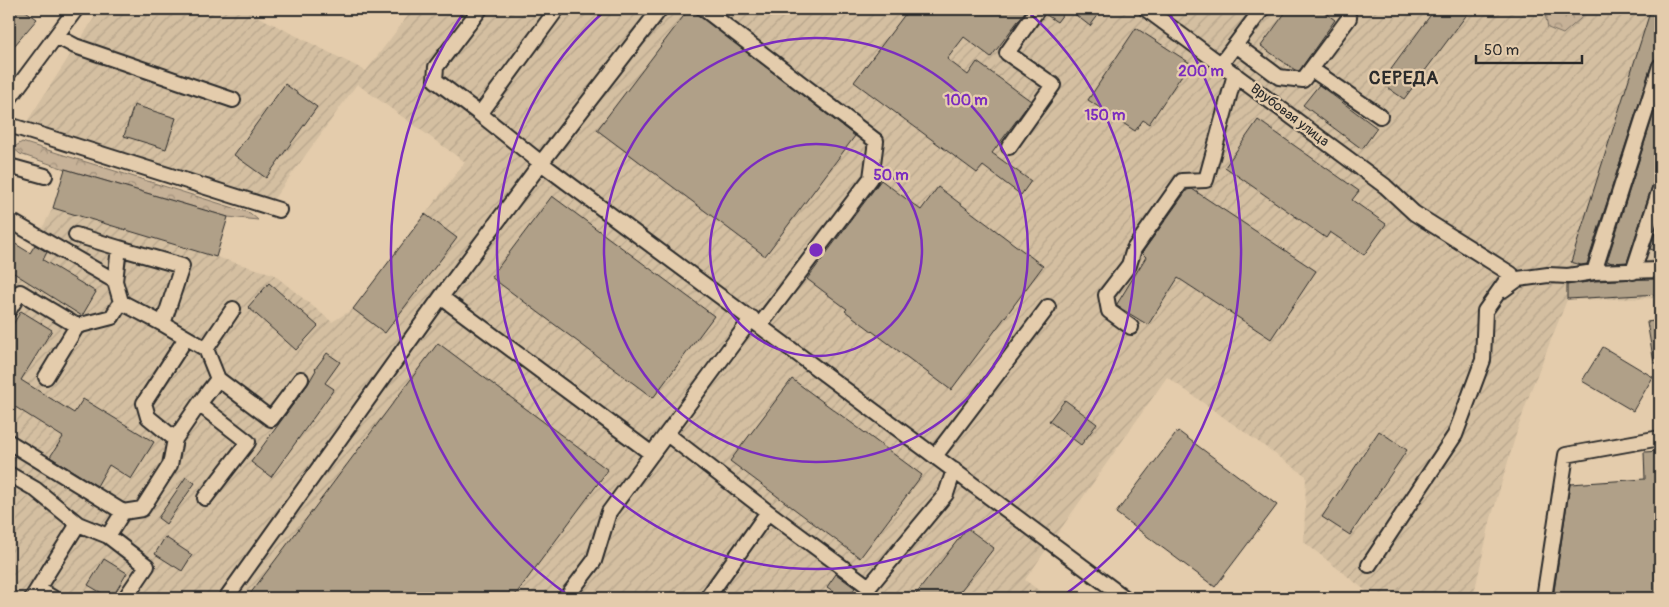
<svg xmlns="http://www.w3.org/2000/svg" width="1669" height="607" viewBox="0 0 1669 607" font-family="Pangolin,sans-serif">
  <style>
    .industrial { fill: url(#industrial-furrows) }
    .forest { fill: url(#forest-crowns); stroke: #786e61 }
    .building { fill: #b0a088; stroke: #2b2b2b }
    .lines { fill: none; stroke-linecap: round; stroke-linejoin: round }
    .minor-casing { stroke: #2b2b2b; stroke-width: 18 }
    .minor { stroke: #e4ccac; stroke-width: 14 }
    .ring { fill: none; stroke: #7b2cbf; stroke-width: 2.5 }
    .labels { text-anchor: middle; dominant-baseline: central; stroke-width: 4.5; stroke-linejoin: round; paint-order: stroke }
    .street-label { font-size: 14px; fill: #2b2b2b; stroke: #e4ccac }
    .district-label { font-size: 19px; font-weight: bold; letter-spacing: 1px; fill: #2b2b2b; stroke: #e4ccac }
    .centre { fill: #7b2cbf; stroke: #e4ccac; stroke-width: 2.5 }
    .ring-label { font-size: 15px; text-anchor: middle; font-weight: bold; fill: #7b2cbf; stroke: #e4ccac; stroke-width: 4.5; stroke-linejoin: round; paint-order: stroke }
  </style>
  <defs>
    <pattern id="industrial-furrows" width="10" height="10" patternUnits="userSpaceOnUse" patternTransform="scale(1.25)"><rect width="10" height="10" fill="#d4bfa1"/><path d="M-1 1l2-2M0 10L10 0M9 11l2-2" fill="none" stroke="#b6a48b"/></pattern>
    <pattern id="forest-crowns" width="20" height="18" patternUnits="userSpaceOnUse" patternTransform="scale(1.25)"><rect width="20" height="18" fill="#c6b197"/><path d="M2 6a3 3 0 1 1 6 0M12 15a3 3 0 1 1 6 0" fill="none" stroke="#a1907b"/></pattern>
  </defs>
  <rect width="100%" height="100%" fill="#e4ccac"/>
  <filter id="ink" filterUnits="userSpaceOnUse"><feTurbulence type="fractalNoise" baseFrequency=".02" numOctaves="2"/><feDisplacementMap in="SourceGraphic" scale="10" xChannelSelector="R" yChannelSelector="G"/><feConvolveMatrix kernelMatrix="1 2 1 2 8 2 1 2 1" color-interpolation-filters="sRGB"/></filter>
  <g filter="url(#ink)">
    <path class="industrial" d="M100,9h143l123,62 47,-62h1247v289l-93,2 -36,90 -14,41 -27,91 -17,76h-98l-71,-56 2,-66 -139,-99 -142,203 24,18h-1040v-358l12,7 5,11 27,-50 220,66 59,48 21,-13 112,-147 -108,-78 -84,116 -247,-77z"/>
    <path class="forest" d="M1544,9h44l-8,10 -17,15 -15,-6z
      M22,142l228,71 8,7 -30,-3 -163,-48 -45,-15 -7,-6z"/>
    <path class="building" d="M18,9h5l14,10 -28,33v-30z
      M689,9l7,4 159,123 -90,120 -168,-126z
      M909,9h118l-36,48 -27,-20 -17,22 21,16 9,-13 54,39 -39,52 39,28 -10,14 -38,-29 -6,7 -123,-91z
      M1047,9h20l-10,13 -12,-8z
      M1068,9h35l-13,17z
      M1288,9h32l15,11 -36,51 -4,-1 -34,-24z
      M1435,9h36l-67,90 -23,-16z
      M1651,9h9v48l-5,2 -3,4 -65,201 -6,1 -10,-3z
      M1136,28l54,35 -41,61 -6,-4 -8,11 -47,-31z
      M285,84l32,23 -51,71 -32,-23z
      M1319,85l58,43 -15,21 -59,-44z
      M1660,94v86l-5,2 -3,4 -25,76 -15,1 -5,-2z
      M134,105l42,13 -10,31 -42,-13z
      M1258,120l101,71 -7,9 34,24 -22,31 -34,-23 -4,6 -101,-71z
      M65,169l163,48 -12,40 -163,-49z
      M881,180l40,30 17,-23 105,79 -92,124 -106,-79 2,-2 -40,-30z
      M1192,189l124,82 -45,68 -93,-61 -30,47 -31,-19v-2l29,-47 -4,-4 45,-63z
      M552,196l162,120 -61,82 -162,-121z
      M425,214l32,24 -72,95 -32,-24z
      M1660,217v35l-10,-3z
      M9,240l21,13 5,-8 12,7 -4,8 53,32 -14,24 -73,-46z
      M1637,279h23v15l-93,5v-14l28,-4z
      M269,283l49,43 -22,24 -48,-43z
      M21,311l31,19 -31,50 53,33 9,-14 71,43 -23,37 -22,-14 -12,21 -47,-29 13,-20 -54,-34v-72z
      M1660,320v43h-6l-7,-41z
      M438,343l170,127 -95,128h-266z
      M1603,347l50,30 -20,34 -51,-30z
      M327,353l13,9 -15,21 9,6 -63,88 -20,-15 57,-78 8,-14 -1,-1z
      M792,379l130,96 -62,83 -130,-97z
      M1065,400l32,24 -16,21 -32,-24z
      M1178,431l99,74 -62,82 -99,-74z
      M1379,431l28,19 -57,85 -28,-18z
      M1660,451v147h-107l17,-114 75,-5 -1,-27z
      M186,477l9,6 -29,41 -8,-6z
      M967,528l27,20 -39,50h-42z
      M165,537l27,18 -10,16 -27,-17z
      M104,559l23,14 -15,25h-2l-22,-13z
      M836,574l19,14 -8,10h-4l-16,-11z"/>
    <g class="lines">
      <g class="minor-casing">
        <path id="minor" d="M480,9l-44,58 -1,13 45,34 61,49 584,435
          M704,9l172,132 -5,37 -111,147
          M1146,9l239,177 29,27 97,61 -26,37 -2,49 -28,75 -86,130
          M56,36l19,10 158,54
          M1236,45l43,32 24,3 46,-62
          M1221,64l41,-55
          M1660,66l-66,206 66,-2
          M1311,69l69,47
          M9,99l67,-90
          M480,114l77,-105
          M9,125l270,85
          M1009,147l44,-62 -46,-32 31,-44
          M9,166l36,10
          M9,220l106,61
          M76,235l43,13 -4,33 6,21 -9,15 -35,9
          M119,248l63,18 -19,58 43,25 27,-40
          M1633,272l27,-83
          M1503,290l15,-11 30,-4 20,1 26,-4
          M441,297l211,157
          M121,302l42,22
          M9,310l11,-18 57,34 -31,51
          M1131,327l-22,-16 -3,-16 23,-30 5,-16 48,-68 24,-1 29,-106
          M186,338l-42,65 4,14 27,22 24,-35
          M206,349l12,30
          M667,434l101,78 101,75 77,-93 8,-24
          M9,442l114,70 -15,24
          M935,456l113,-149
          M9,474l26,15 43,35 30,12 39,30 -19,28
          M205,498l43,-56 -49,-38 19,-25 53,40 30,-40
          M123,512l19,-3 28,-44 5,-26
          M38,589l15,9
          M32,598l46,-74
          M226,598l215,-301 100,-134 119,-154
          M566,598l28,-37 15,-49 143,-194
          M707,598l61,-86
          M1544,598l22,-143 94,-17"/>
      </g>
      <use href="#minor" class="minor"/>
    </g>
  </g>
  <g class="ring">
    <circle cx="816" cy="250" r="106"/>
    <circle cx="816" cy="250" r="212"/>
    <path d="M1025 9A319 319 0 1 1 607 9"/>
    <path d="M572 598A425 425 0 0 1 466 9M1166 9A425 425 0 0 1 1060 598"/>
  </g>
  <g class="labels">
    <g class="street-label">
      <text transform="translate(1290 115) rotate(37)">Врубовая улица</text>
    </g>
    <g class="district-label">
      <text x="1404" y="78">СЕРЕДА</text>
    </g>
  </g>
  <circle cx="816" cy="250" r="8" class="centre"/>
  <g class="ring-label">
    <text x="1201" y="76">200 m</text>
    <text x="966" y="105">100 m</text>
    <text x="1105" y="120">150 m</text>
    <text x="891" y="180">50 m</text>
  </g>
  <rect width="1669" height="607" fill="none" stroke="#e4ccac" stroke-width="30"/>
  <rect x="15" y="15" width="1639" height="577" fill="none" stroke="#2b2b2b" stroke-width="2" filter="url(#ink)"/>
  <path d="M1476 55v8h106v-8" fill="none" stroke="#2b2b2b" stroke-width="2.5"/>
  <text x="1484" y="55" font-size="15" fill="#2b2b2b" stroke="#e4ccac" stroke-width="4" paint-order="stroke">50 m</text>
</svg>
